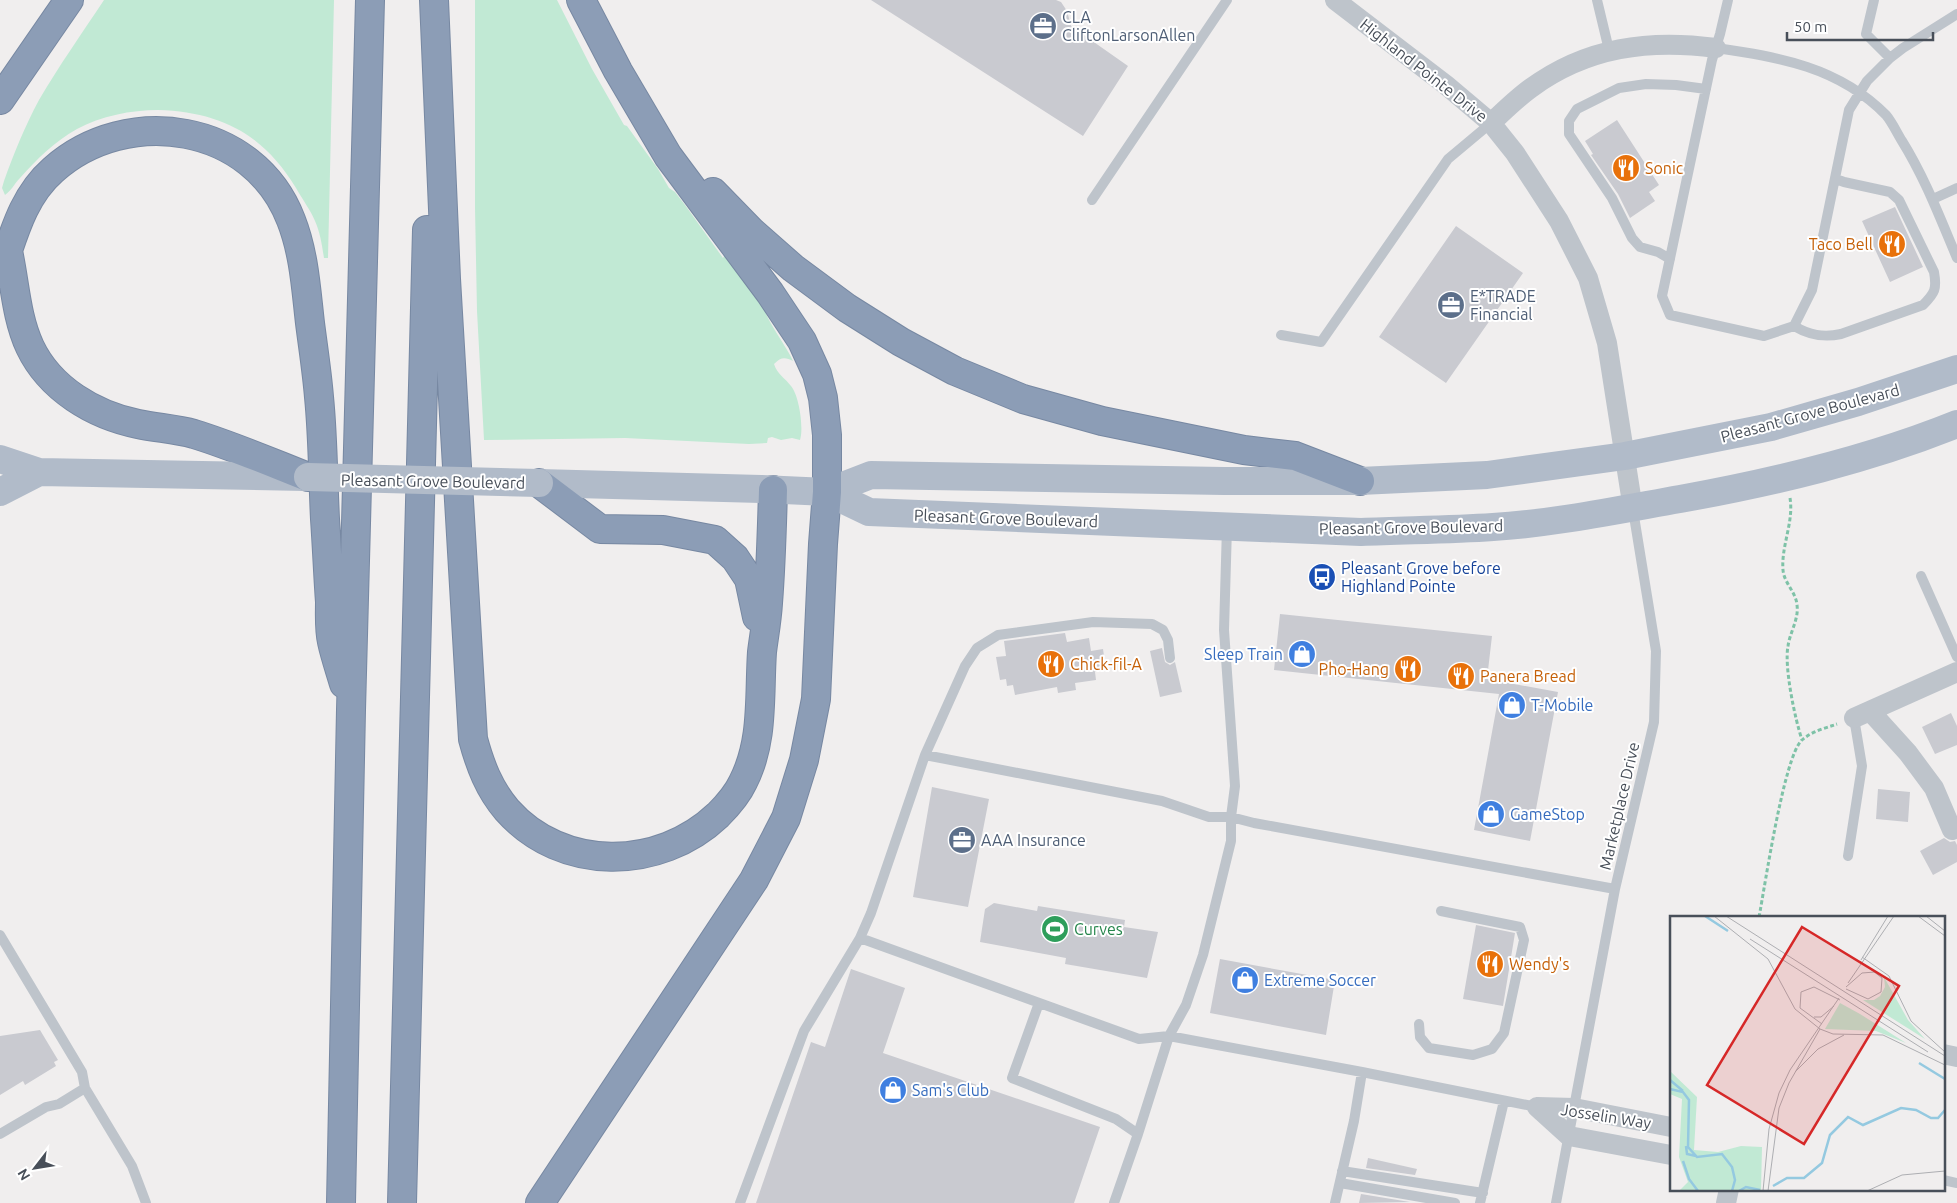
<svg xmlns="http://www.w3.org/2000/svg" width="1957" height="1203" viewBox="0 0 1957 1203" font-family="Ubuntu,sans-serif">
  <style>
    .green { fill: #c1e9d4 }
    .building { fill: #c9cad0 }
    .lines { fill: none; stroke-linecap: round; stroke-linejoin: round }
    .motorway-casing { stroke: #7788a2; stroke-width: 30 }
    .path { stroke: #7ec2a7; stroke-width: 3; stroke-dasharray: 4 2.5; stroke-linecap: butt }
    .service { stroke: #bec4cb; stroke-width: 10 }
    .minor { stroke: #bec4cb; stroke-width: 20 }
    .primary { stroke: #b1bbc9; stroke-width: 28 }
    .motorway { stroke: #8c9db6; stroke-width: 28 }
    .primary-bridge { stroke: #b1bbc9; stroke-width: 28 }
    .labels { text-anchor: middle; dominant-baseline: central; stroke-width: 4; stroke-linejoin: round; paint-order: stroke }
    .service-label { font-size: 16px; fill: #4e5e75; stroke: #fff; text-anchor: start }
    .street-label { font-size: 16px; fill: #484f59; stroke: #fff }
    .food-label { font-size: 16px; fill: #c56008; stroke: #fff; text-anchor: start }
    .transit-label { font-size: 16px; fill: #164399; stroke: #fff; text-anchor: start }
    .shop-label { font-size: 16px; fill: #366cbe; stroke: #fff; text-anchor: start }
    .leisure-label { font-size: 16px; fill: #27864d; stroke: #fff; text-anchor: start }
    .inset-river { fill: none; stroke: #94c9e0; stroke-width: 2.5 }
    .inset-road { fill: none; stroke: #adaeb2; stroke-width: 1 }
    .view { fill: #d62828; fill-opacity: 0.15; stroke: #d62828; stroke-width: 2.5 }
    .inset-edge { fill: none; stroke: #484f59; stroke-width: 2.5 }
  </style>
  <rect width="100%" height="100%" fill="#f0eeee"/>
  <path class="green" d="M104,0h230l-6,258h-4c-2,-13 -4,-26 -9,-37 -5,-12 -13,-22 -19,-33 -33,-54 -75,-76 -138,-78 -27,0 -57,6 -81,19 -23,13 -40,30 -57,49 -6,6 -8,12 -15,17l-3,-7 2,-7c10,-28 21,-55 35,-81 20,-34 43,-67 65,-100z
    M475,0h82l35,69 32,56 3,1 31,43 11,19 6,4 10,13 38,53 3,-5 38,52c-1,11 24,43 29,56 -8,-4 -12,-4 -19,3 3,10 11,14 17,22 8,9 13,42 9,54l-8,-2 -11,2 -9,-3 -4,1 -1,5 -18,1 -124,-6 -141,2 -7,-129 -2,-103z"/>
  <path class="building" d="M871,0h185l5,2 6,9 4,15 57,40 -45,70z
    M1617,120l42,65 -10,7 6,9 -25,17 -12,-24 -27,-39 2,-1 -8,-13z
    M1895,207l28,60 -33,15 -28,-61z
    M1456,226l67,47 -77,110 -67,-46z
    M1280,614l212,22 -5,43 71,13 -28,149 -56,-11 25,-136 -225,-24z
    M1065,633l2,9 22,-4 2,13 12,-2 3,21 -11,2 1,8 -21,3 1,7 -18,3 -1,-6 -42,8 -2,-10 -6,1 -1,-7 -6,1 -4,-23 10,-1 -2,-15z
    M1162,648l3,14 5,3 5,-3 7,30 -22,5 -10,-46z
    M1951,713l6,13v19l-22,9 -13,-27z
    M932,787l57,12 -21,108 -55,-10z
    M1878,789l32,3 -2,30 -32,-3z
    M1944,838l6,4 5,-1 2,4v17l-24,13 -13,-24z
    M994,903l43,8 1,-5 87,14 -1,7 34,5 -11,46 -82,-14 1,-6 -86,-16 5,-33z
    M1476,925l39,8 -12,73 -40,-7z
    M1220,959l115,21 -9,55 -116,-22z
    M851,969l54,19 -22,65 217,74 -26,76h-318l55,-161 14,5z
    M40,1030l18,30 -4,2 2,4 -31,19 -2,-4 -23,14v-59z
    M1368,1158l49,11 -2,6 -49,-7z
    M1361,1194l49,8 -51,1z"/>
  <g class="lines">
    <g class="motorway-casing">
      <path id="motorway" d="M434,0l12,279 27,460c7,26 16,50 34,71 55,62 152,61 211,5 10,-10 19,-20 25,-33 21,-41 16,-85 19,-130 2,-16 5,-32 6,-49 3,-38 4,-76 5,-113
        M0,100l69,-100
        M713,192l38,39 42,37 54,40 54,34 54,29 68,28 79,22 142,29 51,6 65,25
        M8,251c7,32 8,66 22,96 20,42 64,68 108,77 19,4 38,5 56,10 39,12 76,28 114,43
        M0,274c13,-37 22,-77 53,-104 74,-66 201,-47 238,50 13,33 15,68 19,103 3,24 7,49 9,74 4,40 4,82 6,122 2,28 3,56 5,83 0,13 -1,27 2,40 3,14 8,28 12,42
        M539,483l61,46 63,1 52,10 20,18 14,21 8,38
        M341,1203l10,-493 19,-710
        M402,1203l25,-973
        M540,1203l214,-323 32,-62 18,-58 12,-61 7,-155 4,-52v-57l-4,-37 -6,-24 -15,-33 -32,-48 -102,-137 -50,-85 -37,-71"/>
    </g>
    <path class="path" d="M1790,498c4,24 -9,48 -7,72 1,13 13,22 14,35 2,14 -7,27 -9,41 -4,21 7,73 14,94
      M1759,917c6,-31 25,-161 43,-177 10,-9 24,-12 35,-16"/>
    <path class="service" d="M1597,0l12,50
      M1728,0l-8,34 -8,26 -50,236 8,19 94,21 30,-10 18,-36 37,-180 18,-29 23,-23 13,-10 54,-34
      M1874,0l-8,34 24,24
      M1716,48c63,9 123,19 170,67 6,7 11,18 16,26 23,37 38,77 55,117
      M1933,199l24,-11
      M1092,200l135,-200
      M1670,259l-12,-7 -18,-5 -8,-9 -20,-40 -43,-64v-13l8,-12 42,-21 27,-4 30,1 30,4
      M1794,326c15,9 29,12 47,8l82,-29c12,-12 14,-16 11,-33l-35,-72 -9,-8 -46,-10 -8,-3
      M1281,335l40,7 127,-183 43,-36
      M1921,576l36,81
      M925,755l237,46 47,16h22l23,6 361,66
      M1848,856l14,-90 -8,-48
      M0,935l82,137 3,16
      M860,938l279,101 30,-3 193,36 175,35
      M1039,1003l-27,75 104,41 22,15
      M1419,1024l1,13 9,11 44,7 19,-6 12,-16 20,-93 -4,-13 -79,-16
      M0,1134l46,-27 13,-3 26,-16 47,78 14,37
      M1342,1171l141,22
      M1943,1180l14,3
      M1340,1183l115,20
      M740,1203l64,-172 56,-93 11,-25 54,-158 40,-89 12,-18 21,-13 95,-13 59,2 11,6 5,10 2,18
      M1114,1203l24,-69 31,-98 17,-31 17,-50 28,-114v-24l4,-31 -11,-156 3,-103
      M1335,1203l19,-82 8,-49
      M1480,1203l24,-102
      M1556,1203l59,-314 39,-167 2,-71 -23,-141"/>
    <path class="minor" d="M1335,0l111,85 45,38 24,30 44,68 29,57 19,65 26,166
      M1491,123c13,-12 26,-25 40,-35 56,-41 118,-49 185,-40
      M1870,711l38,42 26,35 18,42
      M1854,718l103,-46
      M1943,1054l14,3
      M1537,1107l32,29 102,19
      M1537,1107l37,1 97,19
      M1726,1203l3,-14"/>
    <path class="primary" d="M0,459l39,13 267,5
      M539,483l222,6 66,3 42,20 492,20c44,-2 88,-2 132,-5 63,-4 125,-17 187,-28 94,-17 188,-39 277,-75
      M0,492l39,-20
      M827,492l44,-17 353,6h136l127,-6 138,-19 146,-29 87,-25 99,-33"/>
    <use href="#motorway" class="motorway"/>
    <path class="primary-bridge" d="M308,477l231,6"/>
  </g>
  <defs>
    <g id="office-disc" transform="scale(1.4375)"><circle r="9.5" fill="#5c6f8a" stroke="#fff"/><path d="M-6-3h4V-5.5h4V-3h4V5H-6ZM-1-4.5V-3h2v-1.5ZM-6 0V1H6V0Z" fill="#fff"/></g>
    <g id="restaurant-disc" transform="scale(1.4375)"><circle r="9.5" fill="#e8710a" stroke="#fff"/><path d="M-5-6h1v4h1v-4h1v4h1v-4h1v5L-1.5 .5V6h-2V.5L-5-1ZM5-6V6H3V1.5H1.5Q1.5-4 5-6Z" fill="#fff"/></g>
    <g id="bus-disc" transform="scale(1.4375)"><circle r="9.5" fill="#1a4fb4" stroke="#fff"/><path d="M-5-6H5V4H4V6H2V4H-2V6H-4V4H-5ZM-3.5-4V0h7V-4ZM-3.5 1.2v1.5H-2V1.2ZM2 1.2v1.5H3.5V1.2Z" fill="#fff"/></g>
    <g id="shop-disc" transform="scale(1.4375)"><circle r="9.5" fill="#3f7fe0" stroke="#fff"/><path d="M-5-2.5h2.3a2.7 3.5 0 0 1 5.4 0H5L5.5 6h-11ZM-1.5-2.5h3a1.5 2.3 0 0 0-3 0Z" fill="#fff"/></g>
    <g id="stadium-disc" transform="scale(1.4375)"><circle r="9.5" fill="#2e9e5b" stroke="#fff"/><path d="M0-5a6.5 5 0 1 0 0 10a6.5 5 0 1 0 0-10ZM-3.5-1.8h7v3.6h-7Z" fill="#fff"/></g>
  </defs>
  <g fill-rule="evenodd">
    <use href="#office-disc" x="1043" y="26"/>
    <use href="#restaurant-disc" x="1626" y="168"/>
    <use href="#restaurant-disc" x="1892" y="244"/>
    <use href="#office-disc" x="1451" y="305"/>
    <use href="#bus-disc" x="1322" y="577"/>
    <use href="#shop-disc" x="1302" y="654"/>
    <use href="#restaurant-disc" x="1051" y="664"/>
    <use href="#restaurant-disc" x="1408" y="669"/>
    <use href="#restaurant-disc" x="1461" y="676"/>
    <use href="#shop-disc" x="1512" y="705"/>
    <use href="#shop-disc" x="1491" y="814"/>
    <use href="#office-disc" x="962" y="840"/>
    <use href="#stadium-disc" x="1055" y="929"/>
    <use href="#restaurant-disc" x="1490" y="964"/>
    <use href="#shop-disc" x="1245" y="980"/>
    <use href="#shop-disc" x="893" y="1090"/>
  </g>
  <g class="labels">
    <g class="service-label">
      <text x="1062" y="17">CLA<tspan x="1062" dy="18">CliftonLarsonAllen</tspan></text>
      <text x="1470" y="296">E*TRADE<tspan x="1470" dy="18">Financial</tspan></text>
      <text x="981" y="840">AAA Insurance</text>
    </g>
    <g class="street-label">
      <text transform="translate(1424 70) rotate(38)">Highland Pointe Drive</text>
      <text transform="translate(1810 413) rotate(-15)">Pleasant Grove Boulevard</text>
      <text transform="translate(433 481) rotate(1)">Pleasant Grove Boulevard</text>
      <text transform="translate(1006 518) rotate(2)">Pleasant Grove Boulevard</text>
      <text transform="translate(1411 527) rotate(-1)">Pleasant Grove Boulevard</text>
      <text transform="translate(1619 806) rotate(-77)">Marketplace Drive</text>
      <text transform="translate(1606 1116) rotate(9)">Josselin Way</text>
    </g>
    <g class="food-label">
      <text x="1645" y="168">Sonic</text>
      <text x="1873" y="244" text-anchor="end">Taco Bell</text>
      <text x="1070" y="664">Chick-fil-A</text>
      <text x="1389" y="669" text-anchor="end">Pho-Hang</text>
      <text x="1480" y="676">Panera Bread</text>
      <text x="1509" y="964">Wendy's</text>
    </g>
    <g class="transit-label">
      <text x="1341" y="568">Pleasant Grove before<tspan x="1341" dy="18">Highland Pointe</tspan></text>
    </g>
    <g class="shop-label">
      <text x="1283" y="654" text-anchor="end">Sleep Train</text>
      <text x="1531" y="705">T-Mobile</text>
      <text x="1510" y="814">GameStop</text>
      <text x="1264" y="980">Extreme Soccer</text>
      <text x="912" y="1090">Sam's Club</text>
    </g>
    <g class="leisure-label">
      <text x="1074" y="929">Curves</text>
    </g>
  </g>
  <g transform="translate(1670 916)">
    <rect width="275" height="275" fill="#f0eeee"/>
    <path d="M214,61l24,43 17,19 -62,-39h11l6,-4 5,-9zM170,87l20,11 46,29 -30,-12 -51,-2zM0,155l27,26 -3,53 24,2 23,-6 21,1 -1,44 -81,-1 8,-8 -9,-25 3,-58 -12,-5z" fill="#c1e9d4"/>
    <path class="inset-river" d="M35,0l23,15M249,147l26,16M0,164l13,11M0,173l13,3 6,8 -1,47 9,10 25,-3 10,13 3,13 -3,11M16,230l1,8 9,2M13,245l6,18 9,12M103,270l14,-8h17l18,-15 8,-28 18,-18 15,8 38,-17 15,2 15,8h7l7,-8M69,275l7,-4 14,3"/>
    <path class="inset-road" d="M44,0l54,43 27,50 25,20 13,5 50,1 62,30M56,0l219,140M248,0l27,20M256,0l19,15M80,23l178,113M192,41l27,19 22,45 34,31M191,44l27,-44M178,67l46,-67M176,71l16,-14 13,-1M176,73l22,10 13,-7 1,-14 -22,-17M144,101h7l13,-11M152,108l-22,-16 1,-16 13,-5 26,13M125,156l23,-23 26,-14M93,275l6,-62 10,-36 11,-23 49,-72M98,275l11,-83 10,-25 31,-54M197,275l35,-16 43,-4"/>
    <path class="view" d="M132,11l97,59 -95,158 -97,-59z"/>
    <rect width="275" height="275" class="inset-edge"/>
  </g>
  <g transform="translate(35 1168) rotate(239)" stroke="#ffffff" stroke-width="4" paint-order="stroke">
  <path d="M0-4L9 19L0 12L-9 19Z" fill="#484f59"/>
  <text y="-8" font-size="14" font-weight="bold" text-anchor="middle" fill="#484f59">N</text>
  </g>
  <path d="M1787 32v8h146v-8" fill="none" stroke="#484f59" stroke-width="2.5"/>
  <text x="1794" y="32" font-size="15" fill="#484f59" stroke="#ffffff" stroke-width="4" paint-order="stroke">50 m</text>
</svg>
